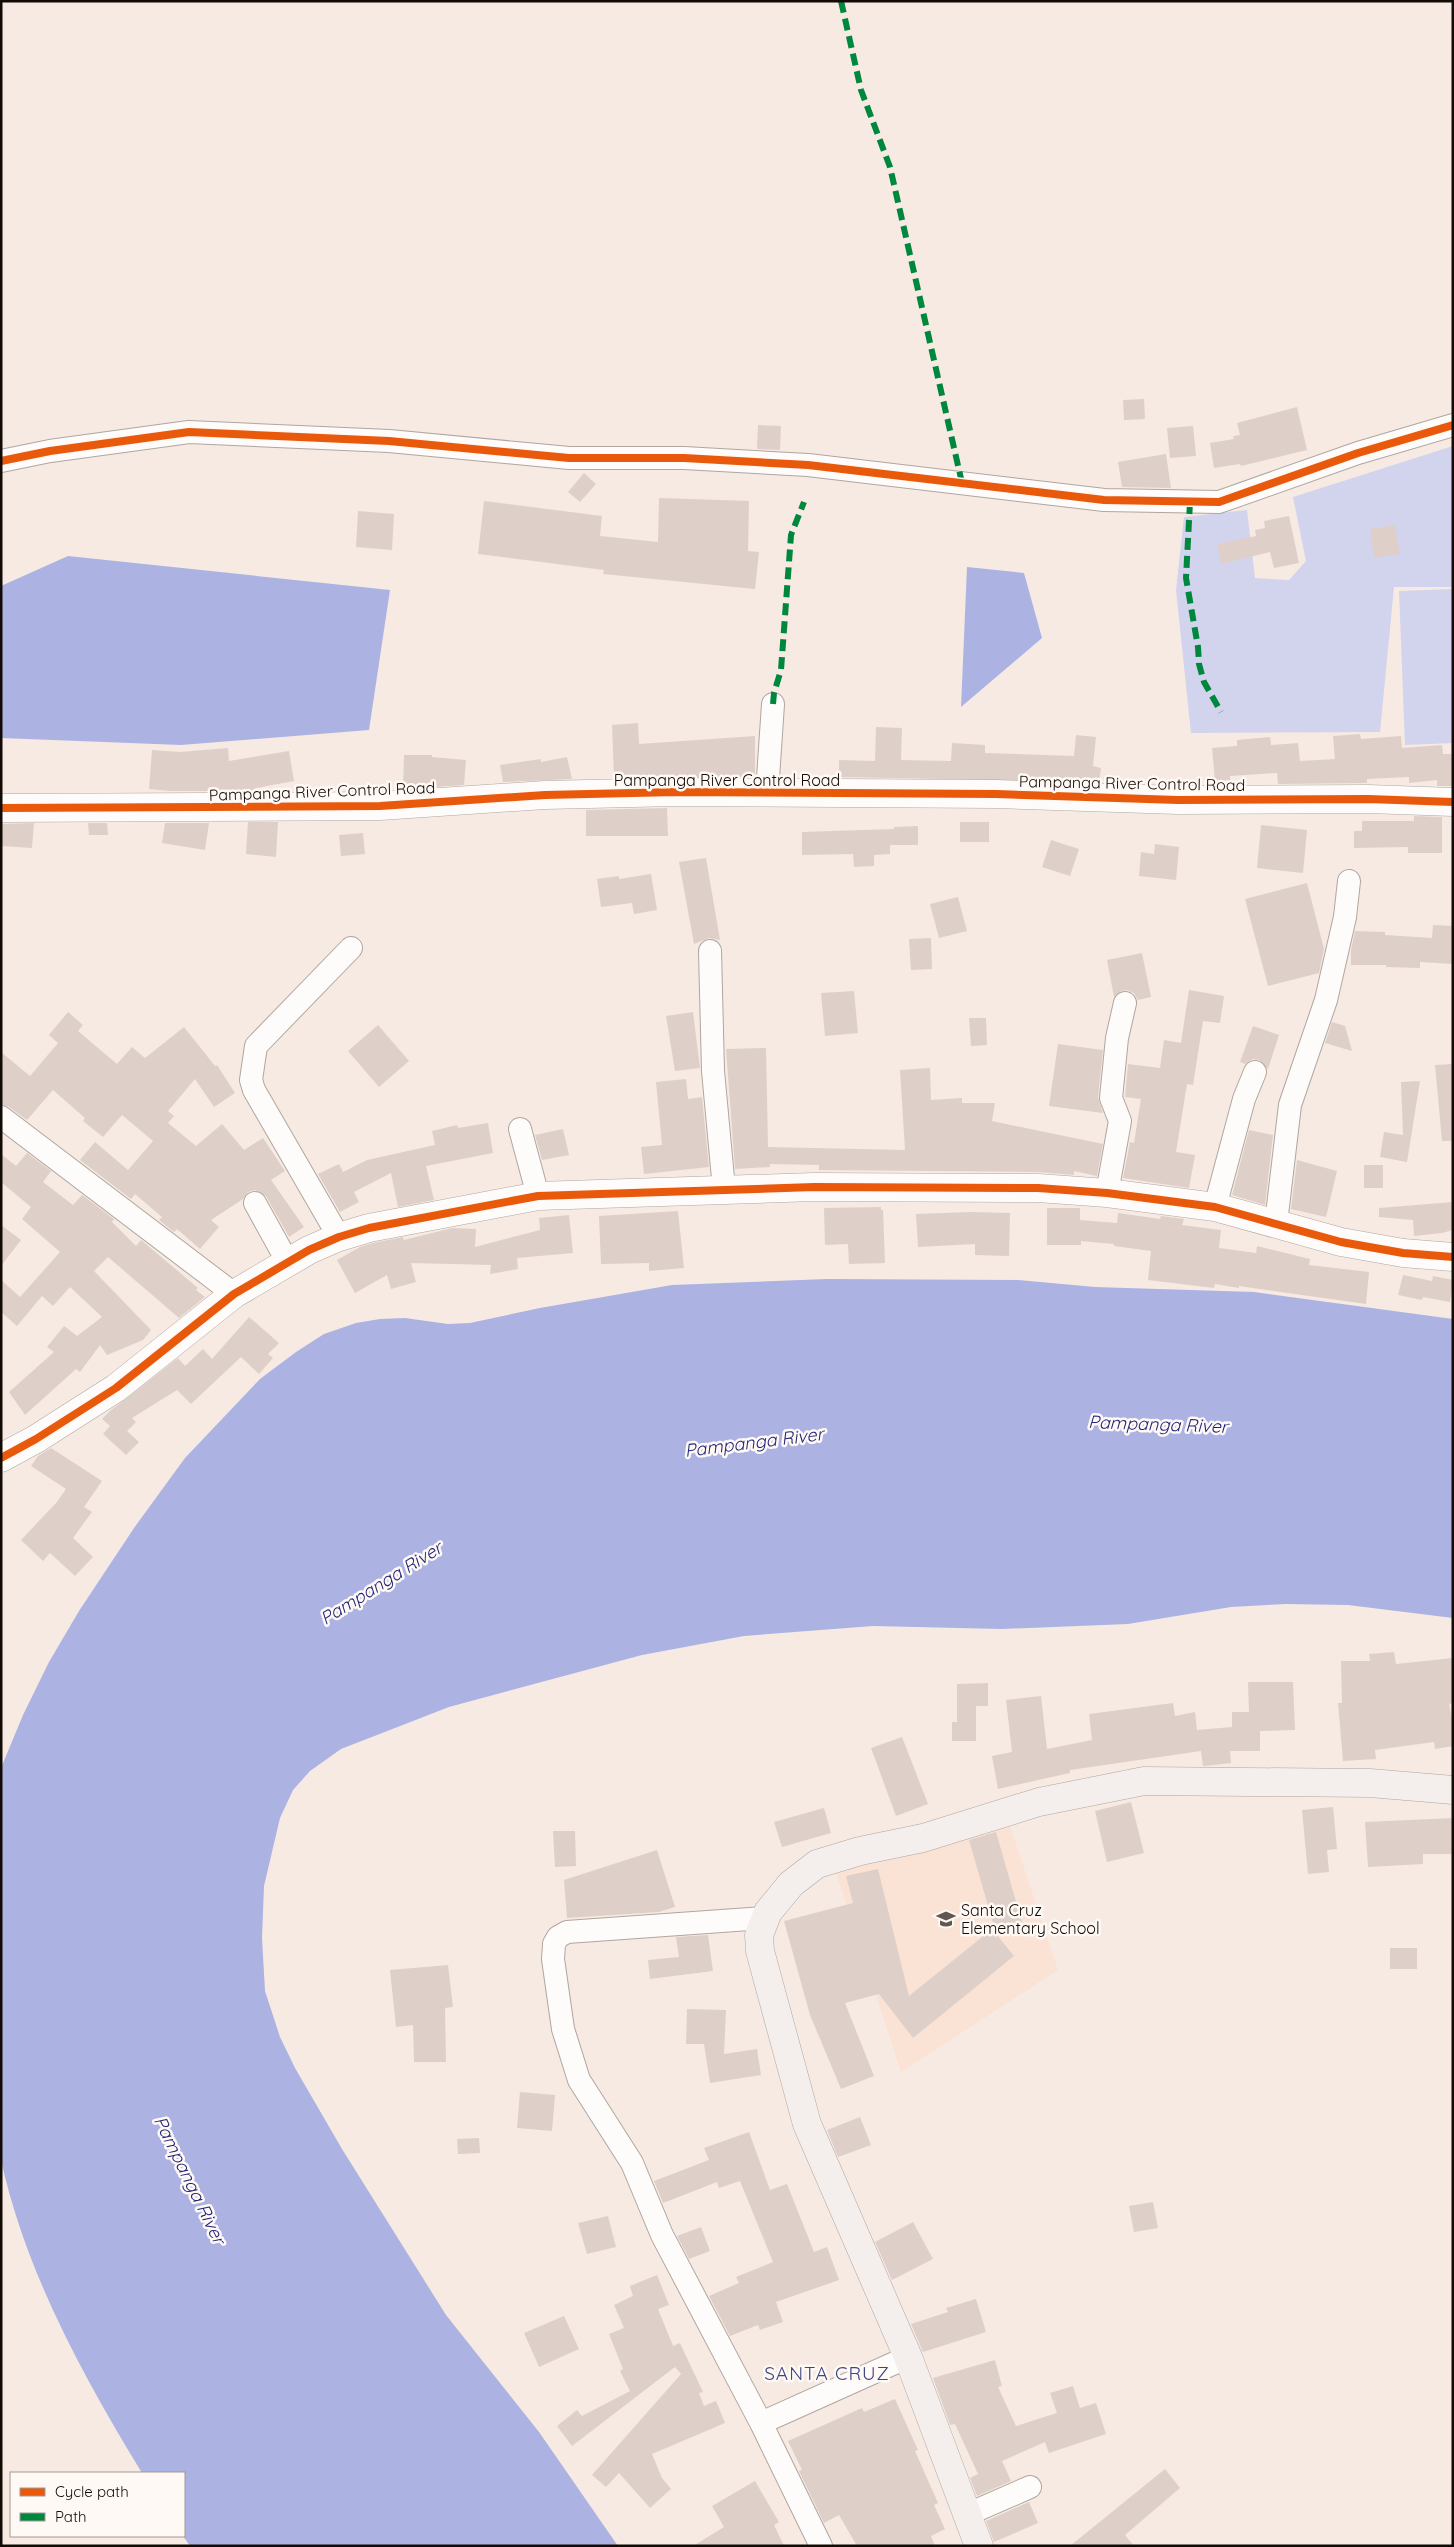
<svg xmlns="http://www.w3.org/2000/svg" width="1454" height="2547" viewBox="0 0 1454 2547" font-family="Quicksand,sans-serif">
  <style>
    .built { fill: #fae2d4 }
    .green { fill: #d2d3ed }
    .water { fill: #acb3e3 }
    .building { fill: #ded0c9 }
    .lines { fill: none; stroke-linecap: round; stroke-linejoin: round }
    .minor-casing { stroke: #b0a69f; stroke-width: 24 }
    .tertiary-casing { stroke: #b0a69f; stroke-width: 29 }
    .secondary-casing { stroke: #b0a69f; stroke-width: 29 }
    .minor { stroke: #fefcfb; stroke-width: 22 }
    .tertiary { stroke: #fefcfb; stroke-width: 28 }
    .secondary { stroke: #f4efec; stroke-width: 28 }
    .quiet { stroke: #00873e; stroke-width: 6; stroke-dasharray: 12 6; stroke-linecap: butt }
    .cycleway-casing { stroke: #fff9f6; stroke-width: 11 }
    .cycleway { stroke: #e8590c; stroke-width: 8 }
    .labels { text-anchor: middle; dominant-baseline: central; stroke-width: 5; stroke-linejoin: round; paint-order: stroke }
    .street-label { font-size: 16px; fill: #120a05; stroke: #fff9f6 }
    .poi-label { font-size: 16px; fill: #120a05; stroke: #fff9f6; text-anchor: start }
    .water-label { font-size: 18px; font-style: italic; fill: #212576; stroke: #fff9f6 }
    .quarter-label { font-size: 19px; letter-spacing: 1px; fill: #3b4681; stroke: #fff9f6 }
  </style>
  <rect width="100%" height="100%" fill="#f6eae3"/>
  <path class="built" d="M1008,1820l50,150 -157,102 -67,-205z"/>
  <path class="green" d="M1453,446v141h-59l-14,145 -189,1 -15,-143 8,-73 63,-7 8,68 34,2 17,-19 -13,-64z
    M1453,589v154l-48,2 -6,-154z"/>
  <path class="water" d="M68,556l322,34 -21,140 -188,15 -180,-7v-152z
    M967,567l57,6 18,65 -81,69z
    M827,1279l191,1 77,7 159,5 199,27v299l-105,-13 -62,-1 -55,3 -103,17 -126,5 -129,-3 -129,10 -102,19 -193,52 -108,42 -31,22 -17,19 -13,28 -16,68 -2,52 3,53 15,46 15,31 47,81 104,166 93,117 79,114h-428l-7,-10 1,-63h-42c-59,-97 -116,-200 -141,-313v-392l22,-53 26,-53 30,-51 55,-83 51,-70 75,-79 36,-27 28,-18 32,-11 24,-4 25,-1 43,6 22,-1 70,-15 132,-23z"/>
  <path class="building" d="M1144,399l1,20 -21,1 -1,-20z
    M1297,407l10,43 -66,16 -1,-2 -26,4 -4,-25 24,-4 -1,-3 7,-1 -3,-12z
    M758,425l23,1 -1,24 -23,-1z
    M1193,426l3,30 -26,2 -3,-30z
    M1166,454l5,34 -49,-1 -4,-25z
    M584,473l12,11 -16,18 -12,-10z
    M659,498l90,3 -1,50 11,1 -4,37 -152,-15 1,-4 -126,-16 6,-53 118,15 -2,20 58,6z
    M358,511l36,3 -2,36 -36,-3z
    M1289,516l10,47 -25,5 -4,-16 -49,12 -4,-20 39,-8 -1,-6 10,-2 -1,-7z
    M1395,525l5,29 -26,4 -4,-29z
    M638,723l1,21 116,-8v41l-141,1 -2,-53z
    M876,727l26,1 -1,32 50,1 1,-18 33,2v8l89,3 2,-21 20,2 -3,29 8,2 -2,14 -260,-5v-17l36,1z
    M1360,734l1,5 40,-3 1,12 40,-3 1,9h10v32h-16v-6l-28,3v-6l-42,2v4l-89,1 -1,-11 -47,3v4l-15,1 -3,-33 25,-2v-6l33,-3 1,8 27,-2 2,18 35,-2 -2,-23z
    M228,748l1,13 60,-10 5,30 -38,7v3h-86l-21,-2 3,-39 28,2z
    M404,755h28v2l34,3 -2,25 -61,4z
    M567,757l5,22 -69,3 -3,-17 41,-6v3z
    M667,808l1,28h-82v-26z
    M1414,816l28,1v36h-34v-6l-54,1v-17h8v-10h52z
    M248,822h30l-2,35 -30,-3z
    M960,822h29v20h-29z
    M34,823l-2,25 -31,-2v-22z
    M88,823h19l1,12h-19z
    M165,823h44l-4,27 -43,-7z
    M1261,825l46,5 -4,43 -46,-5z
    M918,826v19h-28v9l-16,1v11l-20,1 -1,-13 -51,1v-23l92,-3v-2z
    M363,833l2,21 -24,2 -2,-21z
    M1051,840l28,9 -9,27 -28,-9z
    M1155,844l24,3 -3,33 -37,-4 2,-24 13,2z
    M706,858l14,82 -11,-2 -15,6 -15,-82z
    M651,874l6,36 -23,4 -2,-11 -31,4 -4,-28 22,-3v3z
    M1307,883l17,66 -5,24 -51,13 -23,-87z
    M958,897l9,34 -28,7 -9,-34z
    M1433,925l20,1v38l-33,-2v6l-34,-1v-2h-35v-15l4,-19 30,1v3l47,3z
    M931,938l1,31 -21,1 -2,-31z
    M1142,953l9,44 -13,3 -4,-7 -7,-3 -6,1 -7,6 -7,-37z
    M1189,990l35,6 -4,27 -17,-2 -10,64 -6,-1 -11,68 19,3 -6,33 -66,-10 7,-36 4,1 7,-44 -16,-2 3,-33 32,4 4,-28 17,3z
    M854,991l4,42 -33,3 -4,-43z
    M68,1012l15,13 -5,6 39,33 15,-17 13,11 39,-31 31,39 2,-1 18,28 -21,14 -19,-28 -27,32 6,5 -6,7 28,23 26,-22 22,26 19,-12 22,33 -14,9 33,47 -15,10 -23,-41 -11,-6 -7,2 -5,7 -32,21 8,7 -19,22 -23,-20 -3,3 -15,-12 3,-3 -27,-23 -4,5 -51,-39 15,-18 33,28 25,-29 -31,-26 -19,22 -20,-16 2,-3 -32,-28 -26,30 -18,-13 -8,-3v-52l29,24 28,-33 -9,-8z
    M693,1012l7,56 -25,3 -9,-55z
    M969,1018h17l1,27 -16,1z
    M1332,1022l13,4 7,25 -27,-8z
    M378,1025l31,36 -30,26 -31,-36z
    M1253,1026l26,9 -11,34 -9,-9 -6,-1 -8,5 -5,-2z
    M1058,1044l45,6 -5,47 5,16 -54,-7z
    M766,1048l2,99 137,3 -5,-80 30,-2 1,32 31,-2v5h33l-3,18 111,23 -6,32 -23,-5v4l-36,-3 -219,-2v-5l-49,-1v3l-35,2 -9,-120z
    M1453,1064v77h-11l-7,-76z
    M686,1079l2,20 14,-2 7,70 -65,7 -3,-27 21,-2 -6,-63z
    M1420,1081l-13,81 -27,-5 4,-25 19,3 -2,-53z
    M488,1123l5,30 -67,13 8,34 -36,7 -7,-34 -37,19 5,10 -19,10 -22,-38 21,-10 4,8 24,-12 68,-15 -3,-14 25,-6 1,3z
    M563,1129l6,26 -27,5 -7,-25z
    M1249,1130l24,5 -8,70 -33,-10z
    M27,1153l24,18 -8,11 30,23 9,-10 32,24 -2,3 24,24 5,-6 57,48 -2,2 9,7 -26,21 -71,-61 -14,14 57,59 -8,10 -36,15 -7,-10 -20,27 -4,-3 -51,46 -16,-23 45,-40 -7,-5 17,-21 13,10 25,-19 -32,-30 -17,19 -11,-10 -25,30 -16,-14v-32l19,17 40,-45 -38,-33 9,-12 -30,-25v-28l15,12z
    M1297,1160l40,11 -11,46 -35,-8z
    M1364,1165h19v23h-19z
    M1453,1202v28l-11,3 -28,3 -1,-16 -34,-3v-9z
    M881,1207v3h2l2,53 -36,1 -1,-20 -23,1 -1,-37z
    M1047,1208h33v12l37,3 1,-10 42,6 1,-3 23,3 -2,6 39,5 -2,18 37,5 1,-7 53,13 -1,6 60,7 -3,32 -127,-18v2l-24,-4 -1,4 -66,-8 3,-29 -37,-5v-2l-33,-3v4h-34z
    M678,1211l6,57 -35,3v-8l-48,1 -2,-48z
    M971,1212l39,1 -1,43 -34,-1v-11l-57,3 -2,-33z
    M569,1215l4,38 -56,5 1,11 -28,5 1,-9 -80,-2 5,19 -25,7 -4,-14 -32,18 -18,-33 23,-13 13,-4 30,-6 1,3 48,-12 24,1 -1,18 65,-17 -1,-12z
    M1,1225l20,15 -20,26z
    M1403,1275l29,6 1,-5 20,4 -3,22 -27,-5 -1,3 -24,-5z
    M249,1317l30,26 -11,11 5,4 -14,16 -18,-17 -50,47 -14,-14 -45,28 4,4 -9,9 12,11 -13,13 -23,-21 7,-8 -8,-7 8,-8 68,-53 7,8 18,-17 9,10z
    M51,1448l51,33 -18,26 8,5 -19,26 20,19 -18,19 -25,-23 -7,8 -22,-21 35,-37 10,-14 -35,-23 7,-10z
    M1394,1652l2,12 57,-6v45l-4,1 4,20v22l-18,3 -1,-7 -59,8 1,9 -33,2 -5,-58h4l-1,-42h29l-1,-7z
    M1248,1682h45l2,48 -35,1v20h-30l1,12 -26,3h-2l-2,-15 -131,19v3l-72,16 -6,-33 20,-4 -6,-52 35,-4 6,53 45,-9 -3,-26 84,-11 2,13 20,-4 2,18 35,-3v-15h17z
    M988,1683v23h-12v35h-24v-19h5v-38z
    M902,1737l26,67 -32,12 -25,-68z
    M1131,1802l13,51 -37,9 -12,-51z
    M1333,1807l4,42 -10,1 2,22 -21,2 -6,-64z
    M824,1808l7,25 -49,14 -8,-25z
    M1453,1818v36h-30v10l-55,3 -3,-45z
    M553,1831h22l1,35 -21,1z
    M996,1832l26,90 -27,8 -26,-90z
    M657,1850l18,57 -16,5 -92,6 -3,-38z
    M878,1869l31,127 83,-67 22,27 -101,82 -34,-44 -34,9 29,73 -33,13 -31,-74 -26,-94 69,-18 -7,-27z
    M708,1935l5,36 -63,8 -2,-19 31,-3 -3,-20z
    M1390,1948h27v21h-27z
    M448,1965l5,42 -8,1 1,54h-32l-1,-37 -17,2 -6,-57z
    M687,2009l39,1 -2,44 33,-5 4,26 -51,8 -6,-39h-18z
    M520,2092l35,3 -3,36 -35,-3z
    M860,2117l11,28 -33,12 -11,-27z
    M749,2132l21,58 17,-6 27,68 13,-5 12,33 -63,22 7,20 -23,8 -2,-5 -28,11 -21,-40 30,-13 -3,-6 37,-15 -33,-81 -21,7 -2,-6 -54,21 -9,-22 55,-21 -5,-12z
    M479,2138l1,15 -22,1 -1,-15z
    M1153,2202l5,26 -24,4 -5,-26z
    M608,2216l8,31 -29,7 -9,-31z
    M913,2222l20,37 -41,21 -17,-38z
    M701,2227l9,24 -21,8 -12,-23z
    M657,2275l12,30 -11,4 15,37 7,-3 23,49 -4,1 5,13 12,-5 9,22 -73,31 10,24 9,11 -21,19 -31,-35 -13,14 -14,-12 89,-101 -6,-7 -103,79 -15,-20 20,-16 5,6 48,-25 -10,-20 3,-2 -14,-35 15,-6 -10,-23 19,-9 -3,-10z
    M976,2299l10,33 -63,20 -12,-28 37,-12 -2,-4z
    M564,2316l15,33 -40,18 -15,-34z
    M995,2360l7,26 -4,1 18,39 41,-13 -7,-20 23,-7 7,22 16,-5 10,31 -57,19 -4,-11 -43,19 9,20 -34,15 -7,-18 8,-4 -23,-50 -5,1 -17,-47z
    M895,2399l23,51 -3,1 23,52 -4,2 11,24 -14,7 4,10h-78l-18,-31 -15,8 -25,-52 3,-1 -14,-29 74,-33 2,4z
    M1165,2469l15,19 -55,47 9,11h-64z
    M755,2481l24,41 -5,3 10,21h-91l31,-19 -12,-21z
    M1029,2502l9,21 -44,19 -8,-21z"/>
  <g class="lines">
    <g class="minor-casing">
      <path id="minor" d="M1,461l49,-10 139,-19 200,9 180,17h115l124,7 296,35 115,2 139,-49 95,-28
        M767,793l6,-89
        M710,951l3,120 11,118
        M1,1117l233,177
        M520,1129l18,67
        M1107,1193l13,-72 -9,-23 6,-60 8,-35
        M255,1203l32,58
        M1215,1207l29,-108 11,-27
        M1276,1223l14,-118 36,-105 19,-83 4,-36
        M339,1237l-85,-147 -3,-10 5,-34 95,-98
        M764,1918l-197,14 -9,5 -4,7 -1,15 10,70 16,51 53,83 30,72 99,188 147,-66
        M761,2423l60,123
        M966,2515l64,-28"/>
    </g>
    <g class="tertiary-casing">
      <path id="tertiary" d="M1,808l379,-2 165,-11 131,-3 320,2 182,6 190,-1 85,3
        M1,1458l35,-19 80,-51 118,-94 75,-44 30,-13 30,-9 169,-32 276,-9 224,1 69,5 108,14 126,35 62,11 50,4"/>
    </g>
    <g class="secondary-casing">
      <path id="secondary" d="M979,2546l-71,-189 -101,-233 -47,-173 -1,-16 9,-23 23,-28 26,-20 43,-13 63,-13 116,-36 105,-21 226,2 83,7"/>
    </g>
    <use href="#minor" class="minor"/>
    <use href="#tertiary" class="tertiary"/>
    <use href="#secondary" class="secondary"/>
    <path class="quiet" d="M841,1l20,89 29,77 72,316
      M1190,502l-4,76 12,69 1,17 5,18 17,30
      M773,704l1,-11 7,-23 10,-135 13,-33"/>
    <g class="cycleway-casing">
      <path id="cycleway" d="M1,461l49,-10 139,-19 200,9 180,17h115l124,7 296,35 115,2 139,-49 95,-28
        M1,808l379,-2 165,-11 131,-3 320,2 182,6 190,-1 85,3
        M1,1458l35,-19 80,-51 118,-94 75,-44 30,-13 30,-9 169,-32 276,-9 224,1 69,5 108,14 126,35 62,11 50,4"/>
    </g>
    <use href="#cycleway" class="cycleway"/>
  </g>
  <defs>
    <g id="school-bare" transform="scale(1.5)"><path d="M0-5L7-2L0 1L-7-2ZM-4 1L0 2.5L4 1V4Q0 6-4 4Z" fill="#625853" stroke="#fff9f6" stroke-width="2.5" paint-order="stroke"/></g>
  </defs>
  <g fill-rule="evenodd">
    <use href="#school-bare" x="946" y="1919"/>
  </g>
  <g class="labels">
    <g class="street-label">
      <text x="727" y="780">Pampanga River Control Road</text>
      <text transform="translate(1132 783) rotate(1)">Pampanga River Control Road</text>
      <text transform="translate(322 791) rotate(-2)">Pampanga River Control Road</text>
    </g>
    <g class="poi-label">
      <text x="961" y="1910">Santa Cruz<tspan x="961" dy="18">Elementary School</tspan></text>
    </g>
    <g class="water-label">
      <text transform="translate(1158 1424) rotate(2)">Pampanga River</text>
      <text transform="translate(754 1442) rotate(-7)">Pampanga River</text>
      <text transform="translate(381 1583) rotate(-32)">Pampanga River</text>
      <text transform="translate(190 2180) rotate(64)">Pampanga River</text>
    </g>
    <g class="quarter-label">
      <text x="827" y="2373">SANTA CRUZ</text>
    </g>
  </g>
  <rect width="1454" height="2547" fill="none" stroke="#120a05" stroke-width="5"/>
  <rect x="10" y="2472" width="175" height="65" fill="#fff9f6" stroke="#a09996"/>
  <rect x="20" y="2488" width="25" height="8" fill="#e8590c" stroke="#a09996"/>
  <text x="55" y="2497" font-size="15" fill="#120a05">Cycle path</text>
  <rect x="20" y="2513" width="25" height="8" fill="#00873e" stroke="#a09996"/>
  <text x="55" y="2522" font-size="15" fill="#120a05">Path</text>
</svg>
